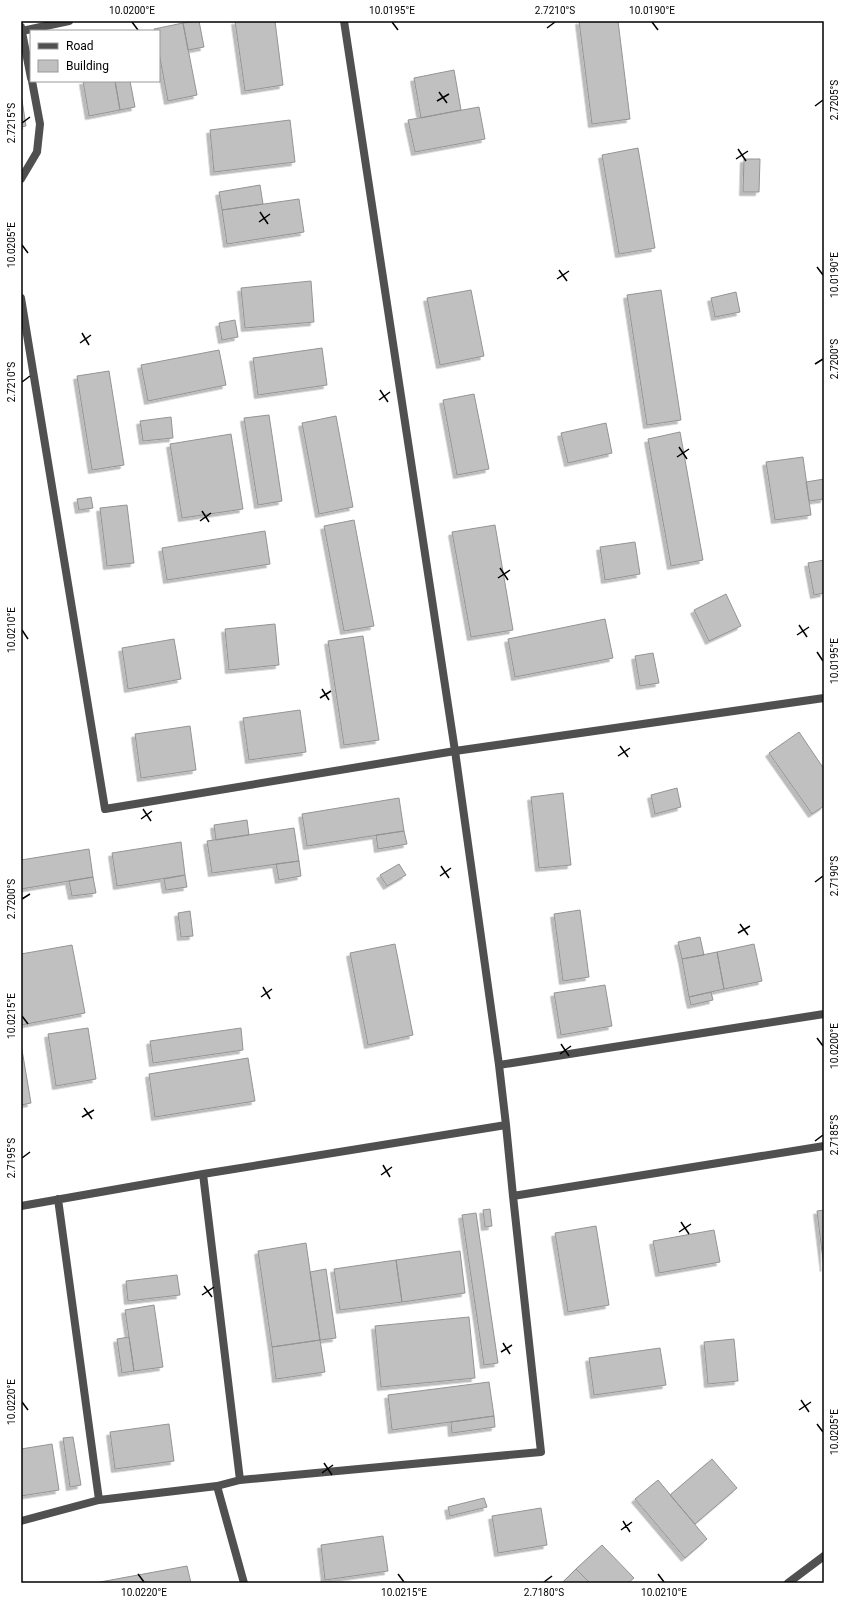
<svg xmlns="http://www.w3.org/2000/svg" width="845" height="1604" viewBox="0 0 845 1604" font-family="Roboto,sans-serif">
  <style>
    .building { fill: #c0c0c0; stroke: #949494; filter: url(#shadow) }
    .lines { fill: none; stroke-linecap: round; stroke-linejoin: round }
    .minor { stroke: #505050; stroke-width: 8 }
    .ticks { fill: none; stroke: #000; stroke-width: 1.5 }
    .neatline { fill: none; stroke: #000; stroke-width: 1.5 }
    .ticks-label { font-size: 10px; text-anchor: middle; fill: #000 }
  </style>
  <defs>
    <filter id="shadow"><feDropShadow dx="-3.5" dy="3.5" stdDeviation="0" flood-color="#0004"/></filter>
  </defs>
  <rect width="100%" height="100%" fill="#fff"/>
  <path class="building" d="M199,21l5,26 -16,3 -5,-27z
    M235,21h40l8,64 -38,6z
    M579,21h39l12,98 -38,5z
    M183,23l14,72 -29,6 -9,-48v-22h-4l-1,-2z
    M454,70l7,40 -40,8 -7,-40z
    M83,81h32l5,29 -31,6z
    M115,81h15l5,26 -15,3z
    M21,94l5,32 -5,1z
    M479,107l6,32 -70,13 -7,-32z
    M290,120l5,42 -81,10 -4,-42z
    M638,148l17,100 -36,6 -17,-99z
    M744,159h16l-1,33h-16z
    M260,185l3,19 -41,6 -3,-18z
    M299,199l5,33 -77,12 -5,-34z
    M311,281l3,41 -69,6 -4,-40z
    M471,290l13,66 -44,9 -13,-67z
    M661,290l20,130 -34,5 -20,-130z
    M736,292l4,20 -25,5 -4,-19z
    M235,320l3,17 -16,3 -3,-17z
    M322,348l5,37 -69,10 -5,-37z
    M219,350l7,35 -78,16 -7,-36z
    M109,371l15,94 -32,5 -15,-94z
    M474,394l15,75 -32,6 -14,-75z
    M269,415l13,86 -24,4 -14,-87z
    M336,416l17,91 -34,7 -17,-91z
    M171,417l2,21 -30,3 -3,-20z
    M606,423l6,30 -44,10 -7,-30z
    M680,432l23,128 -32,6 -23,-127z
    M231,434l12,75 -61,9 -12,-74z
    M803,457l8,58 -36,5 -9,-58z
    M824,479v20l-15,2 -3,-19z
    M91,497l2,11 -14,2 -2,-11z
    M127,505l7,58 -27,3 -7,-58z
    M354,520l20,106 -30,5 -20,-105z
    M495,525l18,105 -42,7 -19,-105z
    M265,531l5,33 -103,16 -5,-32z
    M635,542l5,32 -35,6 -5,-33z
    M824,560v33l-10,2 -6,-32z
    M726,594l15,32 -32,15 -15,-31z
    M605,619l8,39 -98,19 -7,-38z
    M275,624l4,41 -50,5 -4,-41z
    M363,636l16,104 -35,5 -16,-104z
    M174,639l7,40 -53,10 -6,-41z
    M653,653l6,30 -19,3 -5,-30z
    M300,710l6,42 -57,8 -6,-42z
    M190,726l6,44 -55,8 -6,-44z
    M799,732l25,37v37l-12,8 -43,-61z
    M677,788l4,19 -26,7 -4,-19z
    M563,793l8,72 -32,3 -8,-71z
    M399,798l5,33 -97,15 -5,-32z
    M247,820l2,15 -33,5 -2,-15z
    M294,828l5,33 -87,12 -5,-32z
    M404,831l3,13 -29,5 -2,-14z
    M181,842l4,33 -68,11 -5,-33z
    M89,849l4,28 -72,12v-29z
    M299,861l2,15 -22,4 -3,-16z
    M399,864l7,11 -19,11 -7,-11z
    M185,875l2,12 -21,3 -2,-11z
    M93,877l3,16 -24,3 -3,-15z
    M580,910l9,67 -26,4 -9,-67z
    M190,911l3,25 -12,1 -3,-24z
    M700,937l4,18 -22,4 -4,-17z
    M395,944l18,91 -45,10 -18,-92z
    M754,944l8,37 -38,8 -7,-37z
    M72,945l13,68 -64,12v-71z
    M717,952l7,37 -35,8 -7,-38z
    M605,985l7,41 -51,9 -7,-42z
    M711,992l2,8 -22,5 -2,-8z
    M88,1028l8,51 -40,7 -8,-52z
    M241,1028l2,22 -90,13 -3,-22z
    M21,1044l10,59 -10,2z
    M248,1058l7,43 -100,16 -6,-43z
    M490,1209l2,17 -7,1 -2,-17z
    M824,1210v58l-7,-57z
    M476,1213l22,150 -14,2 -22,-150z
    M596,1226l13,79 -41,7 -13,-79z
    M714,1230l6,32 -61,11 -6,-32z
    M306,1243l14,97 -48,7 -14,-96z
    M460,1251l5,42 -63,9 -6,-42z
    M396,1260l6,42 -62,8 -6,-41z
    M326,1269l10,69 -16,2 -10,-68z
    M177,1275l3,20 -52,6 -2,-20z
    M154,1305l9,62 -29,4 -9,-61z
    M469,1317l6,61 -94,9 -6,-61z
    M129,1337l5,34 -12,2 -5,-34z
    M734,1339l4,42 -30,3 -4,-42z
    M320,1340l5,32 -49,7 -4,-32z
    M660,1348l6,37 -72,10 -5,-37z
    M489,1382l5,34 -102,14 -4,-35z
    M494,1416l1,11 -43,6 -1,-11z
    M169,1424l5,37 -59,8 -5,-37z
    M73,1437l8,48 -11,2 -7,-49z
    M52,1444l7,46 -38,6v-47z
    M712,1459l25,29 -42,36 -25,-29z
    M658,1480l49,59 -22,19 -50,-59z
    M484,1498l3,9 -37,9 -2,-9z
    M541,1508l6,37 -49,8 -6,-37z
    M383,1536l5,35 -63,9 -4,-35z
    M602,1545l32,33 -6,5h-38l-14,-14z
    M187,1566l4,17h-91v-1z
    M576,1569l14,14h-28z"/>
  <g class="lines">
    <path class="minor" d="M344,21l111,730 44,314 7,60
      M21,27l10,51
      M22,31l47,-10
      M21,179l16,-27 3,-28 -8,-43
      M21,298l84,511 350,-58 369,-53
      M499,1065l325,-51
      M203,1174l37,306
      M58,1199l41,301
      M21,1206l182,-32 303,-49 7,71 311,-50
      M217,1486l27,97
      M21,1521l78,-21 118,-14 23,-6 301,-28 -28,-256
      M788,1583l36,-27"/>
  </g>
  <path class="ticks" d="M132,22l6,8M392,22l6,8M652,22l6,8M547,28l8,-6M439,92l8,11M437,101l12,-7M815,106l8,-6M22,123l8,-6M738,149l8,12M736,159l12,-8M260,212l8,12M259,222l11,-8M22,245l6,8M817,267l6,8M559,270l8,11M557,279l12,-8M82,333l7,12M80,343l11,-8M815,364l8,-5M22,382l8,-6M380,390l8,12M379,400l11,-8M679,447l8,12M677,457l12,-8M202,511l7,11M200,521l11,-8M500,568l8,12M498,578l12,-8M799,625l8,12M22,630l6,9M797,635l12,-8M817,652l6,9M322,689l7,11M320,698l11,-7M620,746l8,11M618,756l12,-8M143,809l8,12M141,819l11,-8M441,866l8,12M440,876l11,-8M815,882l8,-6M22,899l8,-5M740,924l8,11M738,933l12,-7M263,987l7,12M261,997l11,-8M22,1016l6,8M817,1038l6,8M561,1044l8,12M560,1054l11,-8M84,1108l8,11M82,1117l12,-7M815,1141l8,-6M22,1158l8,-6M383,1165l7,12M381,1175l11,-8M681,1222l8,12M679,1232l12,-8M204,1286l8,11M202,1295l12,-8M503,1343l7,11M501,1352l11,-7M801,1400l8,12M22,1402l6,8M799,1410l12,-8M817,1424l6,8M324,1463l8,12M322,1473l11,-8M623,1521l7,11M621,1530l11,-8M138,1574l6,8M398,1574l6,8M658,1574l6,8M544,1582l8,-6"/>
  <rect width="845" height="1604" fill="none" stroke="#ffffff" stroke-width="44"/>
  <rect x="30" y="30" width="130" height="52" fill="#ffffff" stroke="#999999"/>
  <rect x="38" y="43" width="20" height="6" fill="#505050" stroke="#999999"/>
  <text x="66" y="50" font-size="12" fill="#000000">Road</text>
  <rect x="38" y="60" width="20" height="12" fill="#c0c0c0" stroke="#999999"/>
  <text x="66" y="70" font-size="12" fill="#000000">Building</text>
  <rect x="22" y="22" width="801" height="1560" class="neatline"/>
  <g class="ticks-label">
    <text x="132" y="14">10.0200°E</text>
    <text x="392" y="14">10.0195°E</text>
    <text x="555" y="14">2.7210°S</text>
    <text x="652" y="14">10.0190°E</text>
    <text transform="translate(834 100) rotate(-90)" y="4">2.7205°S</text>
    <text transform="translate(11 123) rotate(-90)" y="4">2.7215°S</text>
    <text transform="translate(11 245) rotate(-90)" y="4">10.0205°E</text>
    <text transform="translate(834 275) rotate(-90)" y="4">10.0190°E</text>
    <text transform="translate(834 359) rotate(-90)" y="4">2.7200°S</text>
    <text transform="translate(11 382) rotate(-90)" y="4">2.7210°S</text>
    <text transform="translate(11 630) rotate(-90)" y="4">10.0210°E</text>
    <text transform="translate(834 661) rotate(-90)" y="4">10.0195°E</text>
    <text transform="translate(834 876) rotate(-90)" y="4">2.7190°S</text>
    <text transform="translate(11 899) rotate(-90)" y="4">2.7200°S</text>
    <text transform="translate(11 1016) rotate(-90)" y="4">10.0215°E</text>
    <text transform="translate(834 1046) rotate(-90)" y="4">10.0200°E</text>
    <text transform="translate(834 1135) rotate(-90)" y="4">2.7185°S</text>
    <text transform="translate(11 1158) rotate(-90)" y="4">2.7195°S</text>
    <text transform="translate(11 1402) rotate(-90)" y="4">10.0220°E</text>
    <text transform="translate(834 1432) rotate(-90)" y="4">10.0205°E</text>
    <text x="144" y="1596">10.0220°E</text>
    <text x="404" y="1596">10.0215°E</text>
    <text x="544" y="1596">2.7180°S</text>
    <text x="664" y="1596">10.0210°E</text>
  </g>
</svg>
